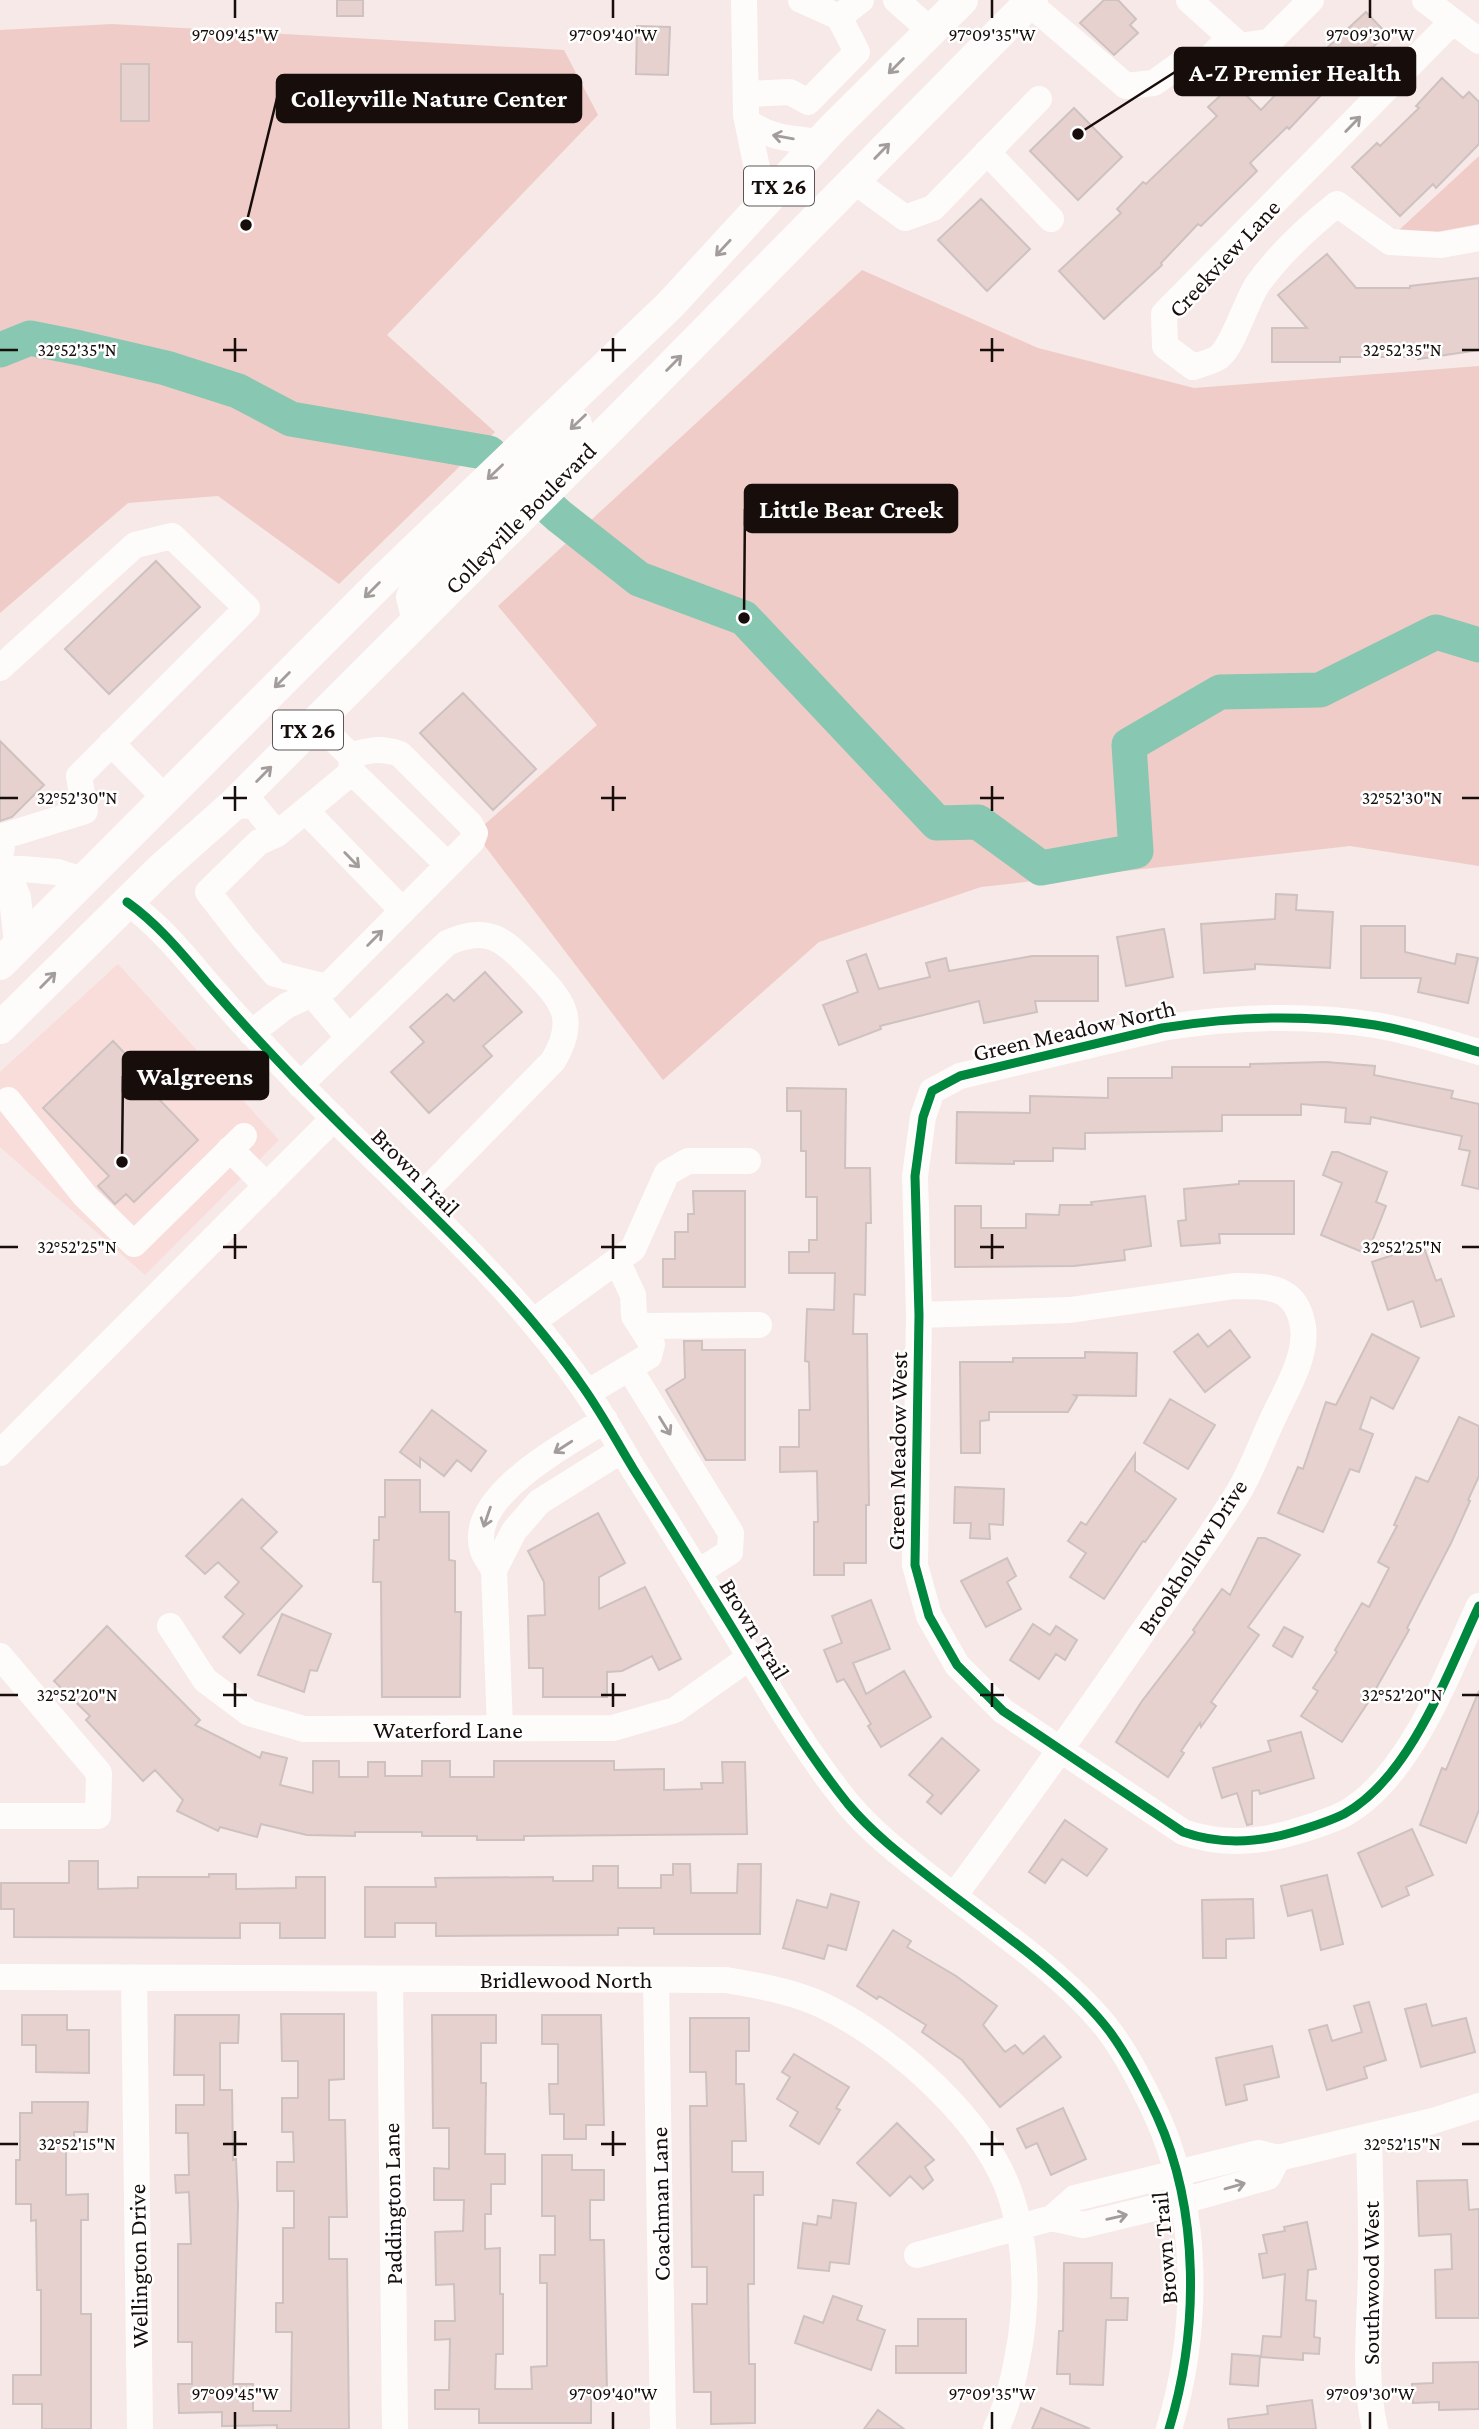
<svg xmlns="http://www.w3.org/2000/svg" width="1479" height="2429" viewBox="0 0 1479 2429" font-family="'Crimson Pro',serif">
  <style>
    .built { fill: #f8ddda }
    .green { fill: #efccc7 }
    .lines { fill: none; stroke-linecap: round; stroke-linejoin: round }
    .river { stroke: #88c7b1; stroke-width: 35 }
    .building { fill: #e7d1ce; stroke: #cdc2c0; stroke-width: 2 }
    .minor { stroke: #fefcfb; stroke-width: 26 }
    .major { stroke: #fefcfb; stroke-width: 32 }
    .cycleway-casing { stroke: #fff; stroke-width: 13 }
    .cycleway { stroke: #00873e; stroke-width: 9 }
    .oneway { stroke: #a29d9b }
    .ticks { fill: none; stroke: #170e0c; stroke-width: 2.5 }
    .labels { text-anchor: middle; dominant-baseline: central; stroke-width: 5; stroke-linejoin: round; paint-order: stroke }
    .shield { fill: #fff; stroke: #5d5655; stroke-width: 2 }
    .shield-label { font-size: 23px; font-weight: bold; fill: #170e0c }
    .street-label { font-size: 24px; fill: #170e0c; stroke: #fff }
    .ticks-label { font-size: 18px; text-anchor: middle; fill: #170e0c; stroke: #fff; stroke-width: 5; stroke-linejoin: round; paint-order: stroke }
    .leader { fill: none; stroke: #170e0c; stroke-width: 2.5 }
    .callout-dot { fill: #170e0c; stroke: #fff; stroke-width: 2.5 }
    .callout { fill: #170e0c; stroke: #170e0c; stroke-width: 2.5 }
    .callout-label { font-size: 26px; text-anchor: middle; font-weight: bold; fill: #fff }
  </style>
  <rect width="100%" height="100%" fill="#f6e9e7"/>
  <path class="built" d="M118,964l161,176 -134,135 -145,-128v-75z"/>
  <path class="green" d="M112,24l452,26 34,65 -211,220 108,97 -156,152 -121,-88 -90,7 -128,110v-583z
    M1479,156v68l-69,13 -11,-7z
    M862,270l176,78 156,40 285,-22v500l-129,-20 -369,41 -162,55 -156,138 -188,-247 122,-108 -99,-119z"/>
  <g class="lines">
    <path class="river" d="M0,350l30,-12 50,10 86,20 72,23 53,28 198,34 70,63 80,63 105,39 193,205 41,-1 63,46 95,-17 -7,-106 91,-53 100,-2 116,-58 43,13"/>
  </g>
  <path class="building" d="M337,0h26v16h-26z
    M1104,0h14l18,19 -6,6 8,8 -24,22 -34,-32z
    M1366,12l21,22 -45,42 -1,-2 -52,55 -2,-2 -37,36 7,8 -56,55 -3,-2 -37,39 1,2 -58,54 -45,-48 62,-58 -4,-4 26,-27 3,2 71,-68 -9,-9 26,-24 27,27 51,-54 3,3z
    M637,26l33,1 -2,48 -32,-1z
    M121,64h28v57h-28z
    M1442,78l21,20 6,-6 10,10v42l-43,44 -3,-4 -33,32 -48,-49 25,-24 3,3 39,-38 -3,-2z
    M1074,108l48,49 -44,43 -48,-49z
    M981,199l49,50 -43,42 -49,-51z
    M1327,254l29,34h54v-2l69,-8v72l-61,9v-2h-78v5h-68v-34h35l-29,-33z
    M156,561l44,46 -91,87 -44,-45z
    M463,693l73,76 -43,41 -73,-77z
    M0,741l44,44 -32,32 -12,4z
    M1276,894l21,1 -1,15 37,2 -3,56 -75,-4v5l-51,4 -3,-49 74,-5z
    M1361,926h44v26l50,12 2,-10 21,4 -10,45 -50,-11 3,-14h-60z
    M1164,929l9,48 -47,9 -9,-49z
    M866,954l13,35 51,-12 -4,-14 20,-5 3,13 83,-15h66v45h-63l2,11 -53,11 -5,-22 -99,25 1,3 -42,16 -16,-40 35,-13 -11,-31z
    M485,972l37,40 -39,34 9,10 -63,57 -38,-41 33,-30 -14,-15 37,-33 7,7z
    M113,1041l24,25 -5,5 66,69 -64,62 -8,-8 -11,10 -17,-18 11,-10 -66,-68z
    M1326,1062l49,4 -1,9 79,16 -2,7 28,6v85l-17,-4 8,-34 -11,-2 3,-13 -91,-19 -1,7 -25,-2 1,-14 -45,-4v11h-79v16l-137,2v16l-32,-1v13h-39v3l-58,-1 1,-51 73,1v-17l78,2v-20h64v-11h78v-3z
    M787,1088l59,1 -1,79h25l1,55h-5l-1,72 -11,-1 -1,40h14l2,171h-3v58h-22v12h-30v-53h4l-1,-51 -37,1v-25h19v-37h11l-1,-48 -4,-1 2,-52 27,1 1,-37h-46v-21h20v-12h8v-43h-11v-46h-5v-40h-14z
    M1332,1152h6l49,20 -11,30 10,4 -19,48 -46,-19 21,-52 -19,-8z
    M1239,1181h55v53h-75l1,9 -39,3 -3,-25 8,-1 -2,-31 55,-5z
    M693,1191h52v96h-82v-28h12v-27h13v-18h6z
    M1145,1196l6,50 -27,4 1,10 -51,6 -119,1v-61h26v22h45v-14l33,1 1,-10h32l-1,-3z
    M1423,1245l13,36 5,-2 13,37 -33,11 -8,-26 -25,9 -16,-48z
    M1230,1330l20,27 -45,35 -31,-40 24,-18 10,13z
    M1372,1334l47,24 -26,51 -22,-12 -11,32 13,5 -14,38 -9,-3 -27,63 -45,-19 20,-46 5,2 23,-67 10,3z
    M684,1341h18v9h43v110h-39l-40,-70 19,-12z
    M1085,1352l52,1 -1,43 -62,-1 3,2 -9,15h-79v8l-9,1v32h-19l-1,-91h53v-4h72z
    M1170,1399l45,26 -27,44 -44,-26z
    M432,1410l54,41 -15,20 -14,-11 -13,16 -24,-18v9l-20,-15z
    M1459,1417l20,9v50l-11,24 2,1 -19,42 -44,85 2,2 -40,71 -27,41 -41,-26 17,-25 -5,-3 24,-36 -2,-2 27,-47 7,4 20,-39 -11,-6 19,-36 -3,-1 22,-48 12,5z
    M1135,1454v17l41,28 -31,43 -2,-1 -39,58 -34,-22 16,-24 -18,-12 13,-19 5,3z
    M385,1480h35v32h29v48l6,1v51h6l-1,85h-78l-1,-115h-8l1,-42h5v-23h6z
    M955,1487l49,2 -1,36 -14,-1 1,15 -20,-1 1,-15h-17z
    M242,1499l35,33 -16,16 41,38 -62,67 -17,-16 21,-23 -19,-17 14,-15 -21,-20 -13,12 -19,-18z
    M598,1513l27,50 -26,14v32l46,-22 36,72 -22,11 -7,-14 -30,15 -15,1v25h-64v-29h-14l-1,-52 17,-1 -1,-33 -16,-31z
    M1258,1538h7l35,17 -52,72 11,8 -48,67 5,4 -15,21 -1,-4 -19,28 3,2 -16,24 -52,-35 26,-41 53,-69 -2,-2 29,-41 8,6z
    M1007,1558l9,18 -9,6 14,27 -35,18 -25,-46z
    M871,1600l19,49 -37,14 13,31 38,-23 27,46 -50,30 -13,-21 3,-2 -27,-45 -7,3 -13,-32 18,-7 -10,-27z
    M282,1614l49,20 -14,37 -7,-1 -6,22 -46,-17z
    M1033,1624l17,11 6,-9 21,14 -12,20 -9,-6 -17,25 -29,-19z
    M107,1626l93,94 -5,5 65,33 2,-6 25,6 -7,27 33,8v-32h26v16h29v-15h17v14h37v-15h28v16h44v-16h120v9l50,-1v21l38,-1 -1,-6h22l-1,-21h23l2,72 -223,2v4h-47v-4h-55v-4h-67v4l-48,-1 -46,-11 -4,13 -37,-10 -2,4 -41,-20 6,-11 -28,-30 -12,11 -57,-61 4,-4 -36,-35z
    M1284,1627l19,10 -11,20 -19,-11z
    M1479,1691v119l-13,33 -46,-18 22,-57 4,2z
    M1301,1732l13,46 -54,16 -1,-4 -7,1v33l-5,1 -10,-32 -15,5 -9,-30 58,-17 -3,-10z
    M942,1738l37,32 -38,44 -14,-12 6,-7 -24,-20z
    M1065,1820l42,29 -20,27 -25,-17 -17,24 -16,-11z
    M1412,1829l21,46 -27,12 3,8 -27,12 -24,-54z
    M69,1861h29v28l40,-1v-11h71v-3h27v15l60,-1v-11h29v61h-45v-15h-40v15l-226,-1v-28h-13v-26h68z
    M673,1864h17l1,29h46l1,-29h23l-1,70h-106v-6h-36v7l-182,1v-13h-41v14h-30v-50h71l-1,-9 118,-1v4h40v-15h25v22h43v-13h12z
    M1327,1875l16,69 -22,6 -9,-40 -24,6 -7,-30z
    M831,1894l28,8 -13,48 -18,-5 -4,14 -41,-11 14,-48 30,8z
    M1253,1899l1,39 -28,1v19h-23l-1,-58z
    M893,1930l18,11 -4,6 49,29 41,30 -14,19 22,27 10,-7 8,9 21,-18 17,21 -61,50 -38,-47 -40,-28 4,-7 -47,-29 -2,3 -20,-13z
    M1369,2002l17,58 -22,7 3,11 -40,12 -18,-60 18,-5 5,16 30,-9 -8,-26z
    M1426,2004l6,22 34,-8 9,34 -54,15 -16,-58z
    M281,2014h63v65l-15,1v40h16l2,97h-18v42h18l2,170h-72v-4l-55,1v-14l-43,1 -1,-29h14v-42h-14v-98h13l-2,-52 -13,1 -1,-18h14l-1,-42h-12v-28h28v-30h-30l1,-60h64l-1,28h-18v47h12l1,70 3,-1 2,46 -5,179h20v27h38l1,-79h-16v-29h7v-75h11v-37h-17v-29h17l-1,-30h-11v-34h16v-37h-16z
    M22,2015h45v15h22v43l-53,-1v-27h-14z
    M432,2015h64v28h-15v40h5l-1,71h20v30h-14v30h-6v35l15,-1v46h3v60h-7l-1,35h37l-1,-22 16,-1v-83h-7v-28h15v-39h-13v-61h30v15h32v30h-14v40h14l3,154h-16v29h-112v-14h-44v-19h14l1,-51 -15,1v-19h20l-1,-37 -18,1 -1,-53 28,-1 1,-31h-30v-32l15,1v-41h-16z
    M542,2015h59l3,110h-18v14h-22v-25h-14l-1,-30h9v-40h-16z
    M690,2018h59v33h-13v33h8l2,57h-14v31h31v23h-9v89h-6l1,80h6v59l-44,1v-32h-17l-2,-88h15v-37h-15l-2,-161h17l-1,-34h-16z
    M1272,2046l7,31 -35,8 3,15 -21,5 -10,-47z
    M794,2054l55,33 -13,21 4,2 -21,34 -29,-18 8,-14 -21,-13 13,-22 -8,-5z
    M32,2102h56l-1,30h-13v18h-8v45l22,-1v26h-7v94h10v115h-49v-25h-29v-29h28v-85h-4l-1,-70 -5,1v-17h-15v-44h4v-47h12z
    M1063,2108l23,51 -35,16 -14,-32 -11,5 -9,-19z
    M897,2123l37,37 -9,7 8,13 -10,9 -13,-13 -20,20 -33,-33z
    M1467,2180l2,30 10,-1v109h-43l-1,-48 17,-1 -1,-35 -32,2 -2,-55z
    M833,2200l23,3 -7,61 -19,-2 -1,9 -31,-3 5,-45 14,2 1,-9 13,2z
    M1307,2222l9,47 -8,1 -2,30 10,1 -2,36 6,1 -1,16 -16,-1v7l-42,-3 2,-21 18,1 4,-63 -22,4 -4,-24 8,-1 -4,-18 22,-4 -1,-4z
    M1064,2263h48l-1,35h17l-1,22h-21l-3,65 -33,-1v-10h-13l2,-43h4z
    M833,2296l29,10 -5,14 28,10 -14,40 -76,-27 9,-27 19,7z
    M918,2319h48v54h-70v-27h22z
    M1232,2354l28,2 -2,30 -28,-2z
    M1479,2362v47l-40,1v-8l-26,1 -1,-19 21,-1v-20z
    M1312,2400l4,29h-87l-1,-10 40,-5 -1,-8z
    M1041,2408l49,21h-58z
    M878,2410l26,19h-40z"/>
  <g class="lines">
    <path class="minor" d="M744,0l2,115 12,58 3,33
      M896,0l35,31
      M1189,0l51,46 29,-4 42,-42
      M1425,0l54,41
      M1029,3l97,83 28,-3 29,-21 21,2 26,-27
      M839,17l22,-17
      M1452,22l-288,292 1,32 28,21c8,-3 19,-5 26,-10 14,-11 27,-55 38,-72 22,-31 50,-57 80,-81l53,38 51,3 38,-7
      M746,94l44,-2 18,10 49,-50 -18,-35 -38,-17
      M748,122c23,17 45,17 73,20
      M987,152l64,67
      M853,180l52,38 28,-10 106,-109
      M0,668l135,-123 37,-9 75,72 -168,168 6,35 -81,25 -4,21
      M316,722l35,34 1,16 -75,62 -18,8 -51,50 35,45 32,37 52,13
      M111,743l53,54
      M352,772l96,93
      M233,805l21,1 23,28
      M306,811l97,100
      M0,867l57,5 25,8
      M127,902c35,25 60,58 88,90 27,31 56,62 85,92 96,100 204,189 283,303 19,27 34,55 51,83 33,52 65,104 97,156 37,61 72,122 117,178 27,32 61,57 94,83 53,41 128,92 168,145 19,26 34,56 47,84 43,95 42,215 12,313
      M312,994l37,44
      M251,1033l35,-27 41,-19 145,-146 3,-8 -5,-9 -70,-70c-18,-6 -31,-5 -49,2
      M1479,1052c-34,-10 -68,-21 -104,-27 -70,-11 -144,-8 -213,3l-202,48 -28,15 -9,26 -8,59 4,139 -4,250 14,51 28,49 46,46 180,121c37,13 74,11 111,0 17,-5 34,-10 50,-18 66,-36 104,-142 135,-208
      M300,1085l147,-142c41,-19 57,-3 84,25 31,32 48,50 22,93l-136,139
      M8,1100l77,96 49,48 110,-108
      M230,1149l37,37
      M919,1315l151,-5 165,-24c34,0 62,0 68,41 4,28 -15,60 -27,85 -13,26 -23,56 -38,81 -30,48 -64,94 -96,140 -61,89 -124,176 -188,263
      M534,1321l99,-72 34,-76 21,-12h60
      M642,1326l117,-1
      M629,1368l102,165 -1,19 -32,20
      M587,1393l62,-37 3,-12 -18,-28 -1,-21 -16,-34
      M0,1453l334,-335
      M494,1570l20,-39 25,-29 83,-52
      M170,1626l35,54 44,33 55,16 309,-1 62,-18 75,-53
      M0,1656l99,117 -1,43h-98
      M500,1728l-6,-158c-3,-6 -9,-13 -11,-19 -18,-55 85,-107 122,-131
      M0,1977l726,3c33,6 67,11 98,26 71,34 165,117 188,194 14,44 15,92 9,137 -5,31 -11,63 -25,92
      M134,1978l6,451
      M390,1979l5,450
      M656,1980l7,449
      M1369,2137c1,45 3,90 2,135 -1,52 -8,106 4,157
      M1052,2218l31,7 100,-24 85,-24 10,-19
      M917,2255l135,-37 23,-20 184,-45 19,5 155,-37 46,-15"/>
    <path class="major" d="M418,620l-6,-23 15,-28 49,-44 100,-101
      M3,868l12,30 5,45
      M0,964l388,-389 282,-270 163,-177 129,-128
      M0,1028l160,-158 73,-65 382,-382 417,-423"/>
    <g class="cycleway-casing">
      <path id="cycleway" d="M127,902c35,25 60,58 88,90 27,31 56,62 85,92 96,100 204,189 283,303 19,27 34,55 51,83 33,52 65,104 97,156 37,61 72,122 117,178 27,32 61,57 94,83 53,41 128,92 168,145 19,26 34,56 47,84 43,95 42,215 12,313
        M1479,1052c-34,-10 -68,-21 -104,-27 -70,-11 -144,-8 -213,3l-202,48 -28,15 -9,26 -8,59 4,139 -4,250 14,51 28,49 46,46 180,121c37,13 74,11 111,0 17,-5 34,-10 50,-18 66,-36 104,-142 135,-208"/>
    </g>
    <use href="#cycleway" class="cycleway"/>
  </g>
  <defs><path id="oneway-shaft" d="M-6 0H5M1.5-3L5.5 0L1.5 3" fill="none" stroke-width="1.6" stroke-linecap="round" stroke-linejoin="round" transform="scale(1.75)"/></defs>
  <g class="oneway">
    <use href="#oneway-shaft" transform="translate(896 66) rotate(135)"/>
    <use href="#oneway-shaft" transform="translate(1353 124) rotate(-46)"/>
    <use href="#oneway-shaft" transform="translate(783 137) rotate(-170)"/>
    <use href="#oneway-shaft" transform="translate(882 151) rotate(-46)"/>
    <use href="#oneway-shaft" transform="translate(723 248) rotate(133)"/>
    <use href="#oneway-shaft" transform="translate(674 363) rotate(-45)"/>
    <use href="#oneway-shaft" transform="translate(578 422) rotate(136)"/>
    <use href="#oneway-shaft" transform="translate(495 472) rotate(136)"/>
    <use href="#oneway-shaft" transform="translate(372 590) rotate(135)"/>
    <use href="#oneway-shaft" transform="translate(282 680) rotate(135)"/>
    <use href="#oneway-shaft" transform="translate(264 774) rotate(-45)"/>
    <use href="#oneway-shaft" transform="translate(352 860) rotate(46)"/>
    <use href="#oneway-shaft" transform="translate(375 938) rotate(-45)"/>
    <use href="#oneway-shaft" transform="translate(48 980) rotate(-45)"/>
    <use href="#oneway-shaft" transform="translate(665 1426) rotate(58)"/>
    <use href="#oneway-shaft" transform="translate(563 1447) rotate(147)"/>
    <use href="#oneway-shaft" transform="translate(487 1517) rotate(109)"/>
    <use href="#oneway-shaft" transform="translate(1235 2186) rotate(-16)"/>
    <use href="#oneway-shaft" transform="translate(1117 2217) rotate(-13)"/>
  </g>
  <path class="ticks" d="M235,0v18M613,0v18M992,0v18M1370,0v18M235,338v24M613,338v24M992,338v24M0,350h18M223,350h24M601,350h25M980,350h24M1462,350h17M235,786v25M613,786v25M992,786v25M0,798h18M223,798h24M601,798h25M980,798h24M1462,798h17M235,1234v25M613,1234v25M992,1234v25M0,1247h18M223,1247h24M601,1247h25M980,1247h24M1462,1247h17M235,1683v24M613,1683v24M992,1683v24M0,1695h18M223,1695h24M601,1695h25M980,1695h24M1462,1695h17M235,2131v25M613,2131v25M992,2131v25M0,2144h18M223,2144h24M601,2144h25M980,2144h24M1462,2144h17M235,2412v17M613,2412v17M992,2412v17M1370,2412v17"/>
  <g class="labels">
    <g class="shield">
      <rect x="744" y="166.5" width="70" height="39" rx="5"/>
      <rect x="273" y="710.5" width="70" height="39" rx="5"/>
    </g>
    <g class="shield-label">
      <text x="779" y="186">TX 26</text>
      <text x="308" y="730">TX 26</text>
    </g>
    <g class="street-label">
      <text transform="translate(1224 258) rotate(-47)">Creekview Lane</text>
      <text transform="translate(520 518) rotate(-45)">Colleyville Boulevard</text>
      <text transform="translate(1074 1030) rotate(-13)">Green Meadow North</text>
      <text transform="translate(416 1172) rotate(45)">Brown Trail</text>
      <text transform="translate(897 1451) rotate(-89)">Green Meadow West</text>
      <text transform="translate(1192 1557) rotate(-57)">Brookhollow Drive</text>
      <text transform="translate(755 1629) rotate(59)">Brown Trail</text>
      <text x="448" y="1729">Waterford Lane</text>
      <text x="566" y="1979">Bridlewood North</text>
      <text transform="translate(392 2204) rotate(-91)">Paddington Lane</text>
      <text transform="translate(660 2204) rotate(-91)">Coachman Lane</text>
      <text transform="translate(1164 2248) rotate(-95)">Brown Trail</text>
      <text transform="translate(138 2266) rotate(-91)">Wellington Drive</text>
      <text transform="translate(1370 2283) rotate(-90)">Southwood West</text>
    </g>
  </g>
  <g class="ticks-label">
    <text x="235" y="41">97°09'45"W</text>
    <text x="613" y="41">97°09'40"W</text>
    <text x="992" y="41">97°09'35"W</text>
    <text x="1370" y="41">97°09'30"W</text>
    <text x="77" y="356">32°52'35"N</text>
    <text x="1402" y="356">32°52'35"N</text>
    <text x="77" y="804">32°52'30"N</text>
    <text x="1402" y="804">32°52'30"N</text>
    <text x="77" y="1253">32°52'25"N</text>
    <text x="1402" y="1253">32°52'25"N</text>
    <text x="77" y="1701">32°52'20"N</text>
    <text x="1402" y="1701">32°52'20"N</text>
    <text x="77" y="2150">32°52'15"N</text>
    <text x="1402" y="2150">32°52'15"N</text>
    <text x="235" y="2400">97°09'45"W</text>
    <text x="613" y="2400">97°09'40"W</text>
    <text x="992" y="2400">97°09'35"W</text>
    <text x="1370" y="2400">97°09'30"W</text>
  </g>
  <path class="leader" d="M1078 134L1175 72M246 225L277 98M744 618L745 509M122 1162L123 1076"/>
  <g class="callout-dot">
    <circle cx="1078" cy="134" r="7"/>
    <circle cx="246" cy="225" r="7"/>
    <circle cx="744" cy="618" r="7"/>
    <circle cx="122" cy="1162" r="7"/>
  </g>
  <g class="callout">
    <rect x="1175" y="48" width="240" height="47" rx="7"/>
    <rect x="277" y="75" width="304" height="47" rx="7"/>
    <rect x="745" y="485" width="212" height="47" rx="7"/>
    <rect x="123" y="1052" width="145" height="47" rx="7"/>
  </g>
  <g class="callout-label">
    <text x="1295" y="81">A-Z Premier Health</text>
    <text x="429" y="107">Colleyville Nature Center</text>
    <text x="851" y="518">Little Bear Creek</text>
    <text x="195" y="1085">Walgreens</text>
  </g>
</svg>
